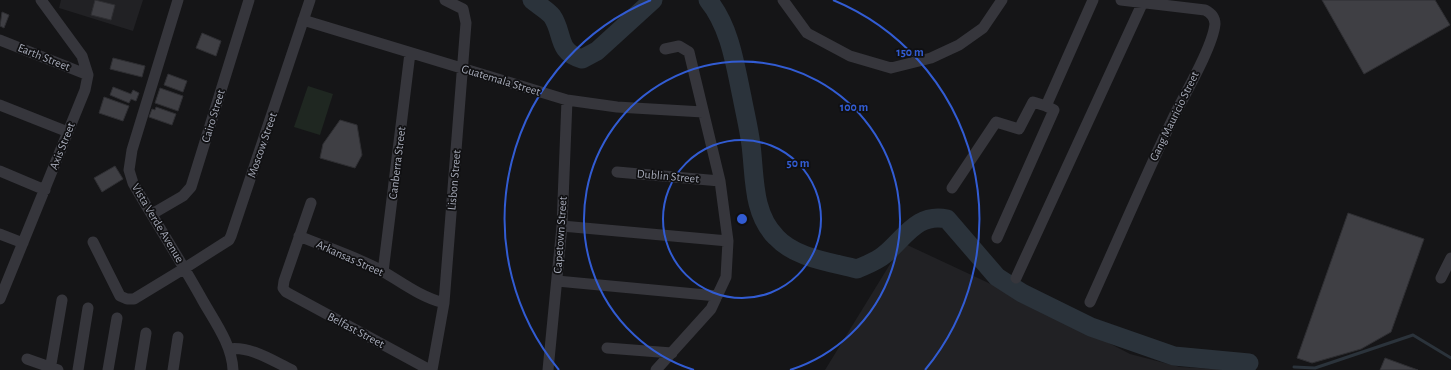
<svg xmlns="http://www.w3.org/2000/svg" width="1451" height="370" viewBox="0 0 1451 370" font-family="'Alegreya Sans',sans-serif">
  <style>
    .built { fill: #212124 }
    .green { fill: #1f2721 }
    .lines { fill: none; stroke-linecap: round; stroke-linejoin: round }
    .stream { stroke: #2b333b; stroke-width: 3 }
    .river { stroke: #2b333b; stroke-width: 19 }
    .building { fill: #3f3f44; stroke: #2f2f33 }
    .minor { stroke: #36363c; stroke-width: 11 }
    .ring { fill: none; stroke: #325cd3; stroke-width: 2 }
    .labels { text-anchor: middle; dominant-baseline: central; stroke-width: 3.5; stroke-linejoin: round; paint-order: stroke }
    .street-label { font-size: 12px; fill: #a6aab8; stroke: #101012 }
    .centre { fill: #325cd3; stroke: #101012; stroke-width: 2 }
    .ring-label { font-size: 12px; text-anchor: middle; font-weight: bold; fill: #325cd3; stroke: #101012; stroke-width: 3.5; stroke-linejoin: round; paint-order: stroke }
  </style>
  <rect width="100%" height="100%" fill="#151517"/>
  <path class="built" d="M61,0h82l-10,31 -74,-23z
    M903,243l137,64 90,47 50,13 55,3h-410z"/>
  <path class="green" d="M308,86l25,8 -13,41 -26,-8z"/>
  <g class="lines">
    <path class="stream" d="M1294,367l21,1 98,-33 38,23"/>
    <path class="river" d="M532,0c6,5 15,10 20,16 12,17 4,36 30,43l15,-8 56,-51
      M708,0c22,27 27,64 34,97 3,16 7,32 9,48 4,31 1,68 25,92 19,21 55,25 81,32 9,-4 20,-8 27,-14 20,-16 33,-43 63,-36l50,58 25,16 69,34 83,29 75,7"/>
  </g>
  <path class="building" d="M95,0l20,5 -4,15 -20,-5z
    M1322,0h113l15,25 -86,49z
    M2,12l7,3 -5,13 -4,-2z
    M202,33l19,8 -5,15 -20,-8z
    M113,58l32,8 -3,11 -32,-8z
    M168,74l19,7 -4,11 -19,-7z
    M113,87l18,7 2,-4 6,3 -3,8 -5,-2 -2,4 -19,-8z
    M160,88l23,8 -5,15 -23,-8z
    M104,97l25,9 -6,15 -24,-8z
    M156,107l20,7 -4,11 -23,-8 3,-8 3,1z
    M340,120l17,5 5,30 -7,13 -35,-10 3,-14z
    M115,166l8,13 -21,13 -8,-14z
    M1348,213l76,26 -33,93 -30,17 -49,14 -15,-5z
    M1385,358l33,12h-38z"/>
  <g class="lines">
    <path class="minor" d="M178,0l-46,150 -3,20 4,13c23,40 48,78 70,118 12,21 29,44 30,69
      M783,0l24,33 43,23 41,12 40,-10 28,-13 24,-17 19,-28
      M303,20l264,80 50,7 86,5
      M0,40l88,35
      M0,105l68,27
      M0,171l45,19
      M617,172l103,9
      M952,188l44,-66 23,7 14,-27 13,4
      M311,203l-27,78 -1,7 3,4 144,78
      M152,214l31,-18 8,-9 58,-187
      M562,226l166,15
      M0,234l23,9
      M299,236c26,11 61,22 85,36 20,12 37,25 60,31
      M997,238l57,-128 -8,-4 47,-106
      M93,242l27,54 7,3h7l51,-31 44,-28 2,-4 79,-236
      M383,272l27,-219
      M1016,278l127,-276
      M1441,278l10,-20
      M557,281l160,15
      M0,299l85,-209 3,-15 -6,-19 -41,-56
      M1090,302c28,-62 55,-125 84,-186 11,-22 39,-70 41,-92 0,-7 -4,-11 -10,-14l-84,-10
      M607,348l65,5
      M229,349c22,-3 44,12 63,21
      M27,359l31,11
      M50,370l12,-70
      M78,370l10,-62
      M108,370l9,-52
      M140,370l6,-37
      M173,370l5,-33
      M432,370l12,-67 22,-280 -3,-14 -18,-9
      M548,370l14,-144 5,-126
      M656,370l55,-61 15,-32 2,-36 -8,-60 -31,-129 -10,-6 -14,3"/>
  </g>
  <g class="ring">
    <circle cx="742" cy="219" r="79"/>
    <path d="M694 370A158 158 0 1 1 790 370"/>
    <path d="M559 370A237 237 0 0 1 651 0M833 0A237 237 0 0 1 925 370"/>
  </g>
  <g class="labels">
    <g class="street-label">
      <text transform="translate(44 57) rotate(22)">Earth Street</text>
      <text transform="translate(501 80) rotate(17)">Guatemala Street</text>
      <text transform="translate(213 116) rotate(-73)">Cairo Street</text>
      <text transform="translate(1174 116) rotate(-64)">Gang Mauricio Street</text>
      <text transform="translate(262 145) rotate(-71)">Moscow Street</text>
      <text transform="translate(62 146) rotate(-68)">Axis Street</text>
      <text transform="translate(397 163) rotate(-83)">Canberra Street</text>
      <text transform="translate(668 176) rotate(5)">Dublin Street</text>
      <text transform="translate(454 180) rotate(-85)">Lisbon Street</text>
      <text transform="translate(158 223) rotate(59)">Vista Verde Avenue</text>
      <text transform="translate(560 235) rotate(-86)">Capetown Street</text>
      <text transform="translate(350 258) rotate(24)">Arkansas Street</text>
      <text transform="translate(356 330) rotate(28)">Belfast Street</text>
    </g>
  </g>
  <circle cx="742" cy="219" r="6" class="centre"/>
  <g class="ring-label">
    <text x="910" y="56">150 m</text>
    <text x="854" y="111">100 m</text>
    <text x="798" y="167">50 m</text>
  </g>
</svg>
